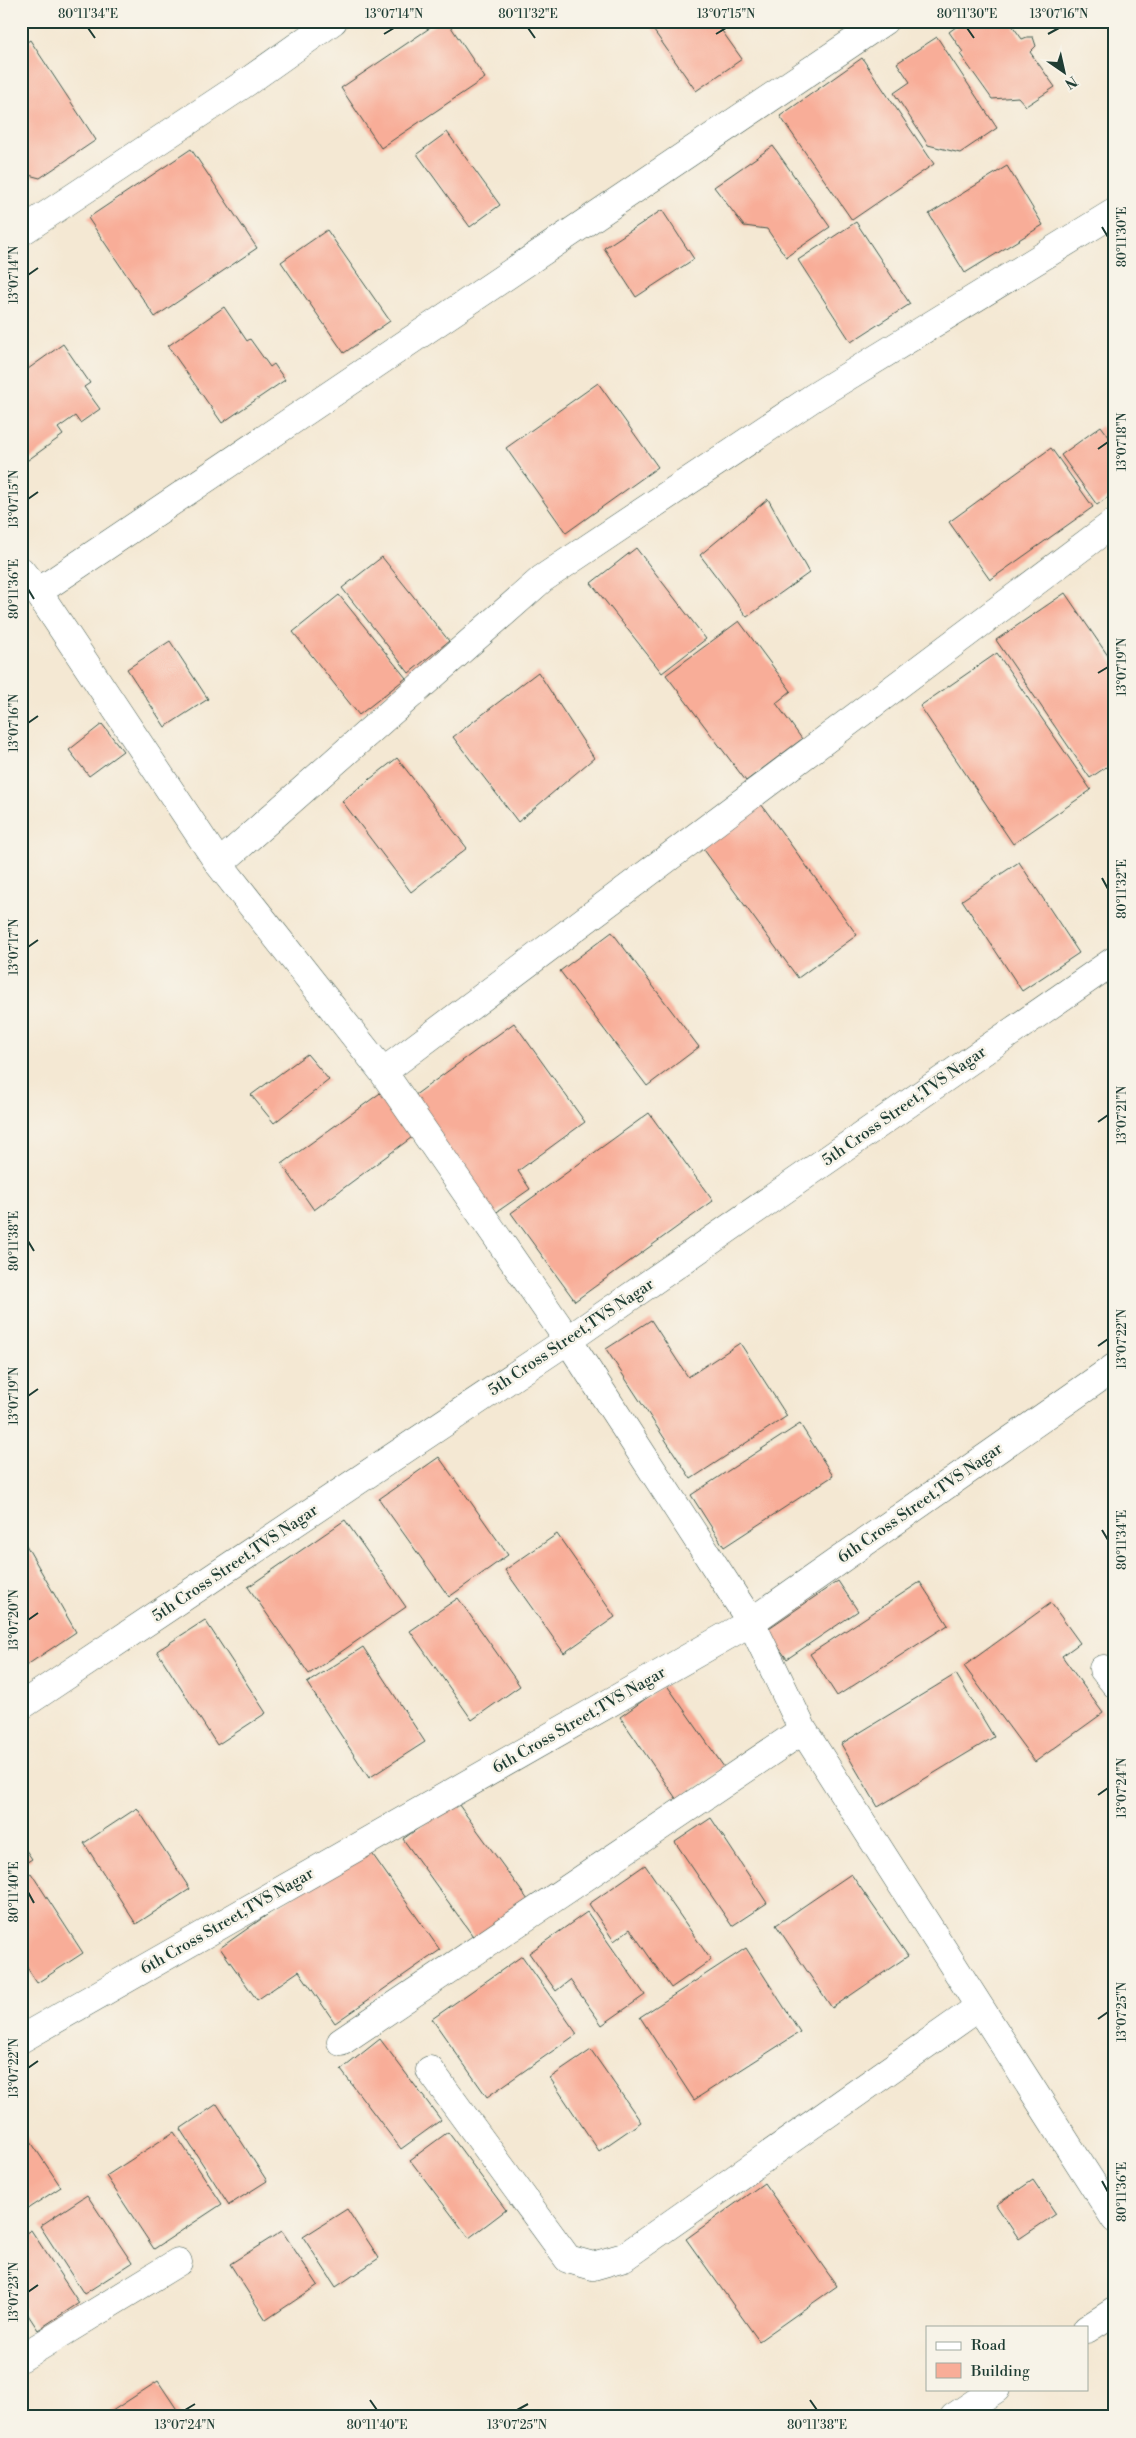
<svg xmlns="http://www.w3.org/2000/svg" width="1136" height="2438" viewBox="0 0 1136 2438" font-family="'Libre Bodoni',serif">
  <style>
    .building { fill: #f8ad98 }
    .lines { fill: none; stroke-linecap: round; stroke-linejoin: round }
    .minor-casing { stroke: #3f574c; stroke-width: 29 }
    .minor { stroke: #fff; stroke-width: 28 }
    .ticks { fill: none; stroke: #1f3d34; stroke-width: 2 }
    .labels { text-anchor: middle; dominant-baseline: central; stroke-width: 5; stroke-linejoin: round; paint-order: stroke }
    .street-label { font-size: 16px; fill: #1f3d34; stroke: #f7f3e8 }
    .neatline { fill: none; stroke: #1f3d34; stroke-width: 2 }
    .ticks-label { font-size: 12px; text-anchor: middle; fill: #1f3d34 }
  </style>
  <rect width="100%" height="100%" fill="#f7f3e8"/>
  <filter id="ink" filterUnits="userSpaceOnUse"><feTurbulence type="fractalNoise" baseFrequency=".02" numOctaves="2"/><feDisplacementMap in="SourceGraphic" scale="10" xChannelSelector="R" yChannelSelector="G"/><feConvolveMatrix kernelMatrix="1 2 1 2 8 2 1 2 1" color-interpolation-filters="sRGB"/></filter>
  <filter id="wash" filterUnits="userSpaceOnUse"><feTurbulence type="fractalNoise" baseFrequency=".0096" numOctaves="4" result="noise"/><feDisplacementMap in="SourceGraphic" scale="20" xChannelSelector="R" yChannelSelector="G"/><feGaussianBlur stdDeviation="1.12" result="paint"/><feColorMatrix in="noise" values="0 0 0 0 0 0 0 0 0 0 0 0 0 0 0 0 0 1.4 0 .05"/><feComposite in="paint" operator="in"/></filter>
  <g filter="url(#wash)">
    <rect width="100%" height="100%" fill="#f4e8d3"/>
    <g id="blocks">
      <path class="building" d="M440,21h7l38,57 -104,70 -40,-60z
        M647,21h68l27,38 -46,32z
        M964,21h45l13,18 5,-2h6l3,9 -6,6 25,35 -29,19 -8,-9 -26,2 -32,-45 3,-2 -14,-20z
        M937,37l60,91 -37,25 -32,-8 -34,-52 16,-11 -13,-19z
        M30,40l66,100 -56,38 -19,-5v-127z
        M862,58l72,106 -82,56 -72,-104z
        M447,132l53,73 -30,22 -53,-73z
        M773,146l57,81 -44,30 -19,-28 -23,-3 -30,-39z
        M191,149l66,99 -102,69 -67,-99z
        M1007,166l36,59 -78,48 -36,-59z
        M662,210l32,49 -58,38 -32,-49z
        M856,222l54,82 -59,38 -53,-82z
        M327,230l63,91 -46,32 -63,-91z
        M224,307l23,34 3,-2 20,28 4,-3 11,16 -63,43 -54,-77z
        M63,344l27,39 -6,4 16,22 -20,14 -5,-7 -17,12 5,7 -42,30v-91z
        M598,383l60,84 -92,66 -60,-85z
        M1101,426l14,19v47l-18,13 -36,-50z
        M1051,448l42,59 -103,73 -41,-58z
        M768,499l41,74 -62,44 -47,-62z
        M636,548l70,91 -44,34 -71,-90z
        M382,557l67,84 -40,32 -67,-85z
        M1065,593l50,73v95l-25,17 -94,-138z
        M339,595l67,83 -47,37 -66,-83z
        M739,621l52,70 -15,12 26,36 -56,42 -80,-106z
        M170,641l38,58 -43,28 -38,-58z
        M997,653l94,137 -78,54 -93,-138z
        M538,672l56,86 -76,64 -65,-85z
        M102,724l21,27 -34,25 -20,-26z
        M397,758l70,90 -56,44 -69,-91z
        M761,804l96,131 -59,43 -96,-131z
        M1019,862l60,91 -57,38 -60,-91z
        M612,932l87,115 -52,39 -87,-115z
        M514,1023l71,99 -67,49 12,18 -39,27 -84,-115z
        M307,1054l22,26 -55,43 -23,-28z
        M383,1091l32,44 -101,75 -32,-46z
        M649,1113l64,88 -138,100 -64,-88z
        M651,1320l37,57 52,-34 47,73 -96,63 -85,-130z
        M800,1424l33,52 -109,71 -33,-52z
        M439,1457l69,98 -59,42 -70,-98z
        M345,1520l61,87 -97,67 -61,-87z
        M557,1534l58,83 -51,36 -59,-83z
        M26,1545l50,87 -55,37v-121z
        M838,1581l20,30 -71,48 -21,-29z
        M920,1582l28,43 -111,71 -27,-42z
        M458,1598l62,88 -48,34 -62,-89z
        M1051,1603l29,40 -18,13 41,57 -68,49 -71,-96z
        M205,1620l61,93 -49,32 -60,-94z
        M363,1647l62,95 -56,36 -62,-95z
        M956,1674l38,63 -116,70 -37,-63z
        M666,1684l58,83 -47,33 -57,-83z
        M456,1801l72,99 -53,39 -72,-100z
        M137,1808l53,81 -54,35 -52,-81z
        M711,1818l56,85 -35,23 -57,-84z
        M21,1843l11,16 -11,7z
        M366,1845l74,105 -105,73 -36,-52 -42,29 -37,-52z
        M645,1865l66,95 -40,28 -41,-59 -16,12 -25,-37z
        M31,1873l52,80 -46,30 -16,-25v-79z
        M851,1874l57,82 -76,52 -56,-83z
        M587,1912l58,83 -43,30 -32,-45 -14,11 -27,-38z
        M746,1948l54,84 -106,68 -54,-83z
        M522,1956l55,78 -90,63 -55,-78z
        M380,2039l61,81 -40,29 -60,-79z
        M591,2050l50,72 -42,29 -49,-73z
        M217,2104l50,77 -38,24 -49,-76z
        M21,2127l40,60 -40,26z
        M174,2132l48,72 -68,45 -48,-73z
        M448,2132l58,78 -37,28 -59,-78z
        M1033,2180l23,34 -37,25 -23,-34z
        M764,2183l73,103 -78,55 -73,-102z
        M87,2195l45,68 -48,31 -44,-68z
        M347,2209l32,49 -43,29 -33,-50z
        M31,2230l48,73 -41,27 -17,-26v-68z
        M282,2231l36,54 -52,35 -36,-56z
        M158,2381l24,36h-79z"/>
    </g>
  </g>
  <g filter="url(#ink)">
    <use href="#blocks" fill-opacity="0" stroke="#3f574c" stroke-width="1"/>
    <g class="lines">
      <g class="minor-casing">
        <path id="minor" d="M21,232l226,-150 86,-61
          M21,571l17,21 181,272 164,208 185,268 183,282 52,108 312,489
          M38,592l846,-571
          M219,864l323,-285 272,-182 301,-185
          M383,1072l732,-550
          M1103,1669l12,15
          M21,1706l547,-366 547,-380
          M21,2039l730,-417 364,-255
          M341,2042l462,-312
          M430,2070l138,189 25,7 31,-9 355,-250
          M1087,2329l28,-18
          M21,2358l157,-96
          M954,2417l42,-28"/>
      </g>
      <use href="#minor" class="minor"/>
    </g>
  </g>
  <path class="ticks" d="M88,28l7,10M528,28l7,10M967,28l7,10M384,34l10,-6M716,34l10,-6M1048,34l11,-6M1102,227l6,10M28,275l10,-7M1098,449l10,-7M28,499l10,-7M28,589l6,10M1098,673l10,-6M28,723l10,-7M1102,878l6,11M28,947l10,-7M1098,1122l10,-7M28,1241l6,10M1098,1346l10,-7M28,1396l10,-7M1102,1530l6,10M28,1620l10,-7M1098,1795l10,-7M28,1892l6,11M1098,2019l10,-7M28,2068l10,-7M1102,2181l6,11M28,2292l10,-7M370,2400l7,10M810,2400l7,10M185,2410l10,-6M517,2410l11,-6"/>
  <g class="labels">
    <g class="street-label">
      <text transform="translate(904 1106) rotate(-35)">5th Cross Street,TVS Nagar</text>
      <text transform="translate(571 1337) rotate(-34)">5th Cross Street,TVS Nagar</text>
      <text transform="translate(920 1503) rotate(-35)">6th Cross Street,TVS Nagar</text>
      <text transform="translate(235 1563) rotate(-34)">5th Cross Street,TVS Nagar</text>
      <text transform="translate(579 1720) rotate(-30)">6th Cross Street,TVS Nagar</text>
      <text transform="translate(227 1921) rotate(-30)">6th Cross Street,TVS Nagar</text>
    </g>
  </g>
  <rect width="1136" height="2438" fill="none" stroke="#f7f3e8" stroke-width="55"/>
  <rect x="926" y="2326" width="162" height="65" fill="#f7f3e8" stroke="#a1aaa0"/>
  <rect x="936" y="2342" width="25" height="8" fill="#ffffff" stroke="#a1aaa0"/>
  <text x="971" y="2350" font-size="15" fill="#1f3d34">Road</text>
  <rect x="936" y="2363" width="25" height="15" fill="#f8ad98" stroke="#a1aaa0"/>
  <text x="971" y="2376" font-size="15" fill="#1f3d34">Building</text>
  <g transform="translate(1064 72) rotate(146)" stroke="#f7f3e8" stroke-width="4" paint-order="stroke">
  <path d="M0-4L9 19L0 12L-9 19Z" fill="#1f3d34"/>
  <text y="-8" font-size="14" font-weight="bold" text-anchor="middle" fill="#1f3d34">N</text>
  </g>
  <rect x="28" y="28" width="1080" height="2382" class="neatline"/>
  <g class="ticks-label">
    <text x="88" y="18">80°11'34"E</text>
    <text x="394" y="18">13°07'14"N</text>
    <text x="528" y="18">80°11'32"E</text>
    <text x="726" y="18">13°07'15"N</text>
    <text x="967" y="18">80°11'30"E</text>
    <text x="1059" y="18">13°07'16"N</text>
    <text transform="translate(1122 237) rotate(-90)" y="4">80°11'30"E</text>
    <text transform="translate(14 275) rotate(-90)" y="4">13°07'14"N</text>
    <text transform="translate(1122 442) rotate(-90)" y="4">13°07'18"N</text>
    <text transform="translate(14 499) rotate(-90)" y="4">13°07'15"N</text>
    <text transform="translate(14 589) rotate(-90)" y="4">80°11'36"E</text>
    <text transform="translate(1122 667) rotate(-90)" y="4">13°07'19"N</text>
    <text transform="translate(14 723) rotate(-90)" y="4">13°07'16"N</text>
    <text transform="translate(1122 889) rotate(-90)" y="4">80°11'32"E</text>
    <text transform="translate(14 947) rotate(-90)" y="4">13°07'17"N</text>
    <text transform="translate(1122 1115) rotate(-90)" y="4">13°07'21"N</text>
    <text transform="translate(14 1241) rotate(-90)" y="4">80°11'38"E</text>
    <text transform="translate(1122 1339) rotate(-90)" y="4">13°07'22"N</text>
    <text transform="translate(14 1396) rotate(-90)" y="4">13°07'19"N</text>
    <text transform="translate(1122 1540) rotate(-90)" y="4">80°11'34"E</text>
    <text transform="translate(14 1620) rotate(-90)" y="4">13°07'20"N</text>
    <text transform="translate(1122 1788) rotate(-90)" y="4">13°07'24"N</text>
    <text transform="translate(14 1892) rotate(-90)" y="4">80°11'40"E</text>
    <text transform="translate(1122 2012) rotate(-90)" y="4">13°07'25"N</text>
    <text transform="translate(14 2068) rotate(-90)" y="4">13°07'22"N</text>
    <text transform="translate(1122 2192) rotate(-90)" y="4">80°11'36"E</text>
    <text transform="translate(14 2292) rotate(-90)" y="4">13°07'23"N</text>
    <text x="185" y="2429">13°07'24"N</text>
    <text x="377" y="2429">80°11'40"E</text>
    <text x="517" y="2429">13°07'25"N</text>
    <text x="817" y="2429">80°11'38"E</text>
  </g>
</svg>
